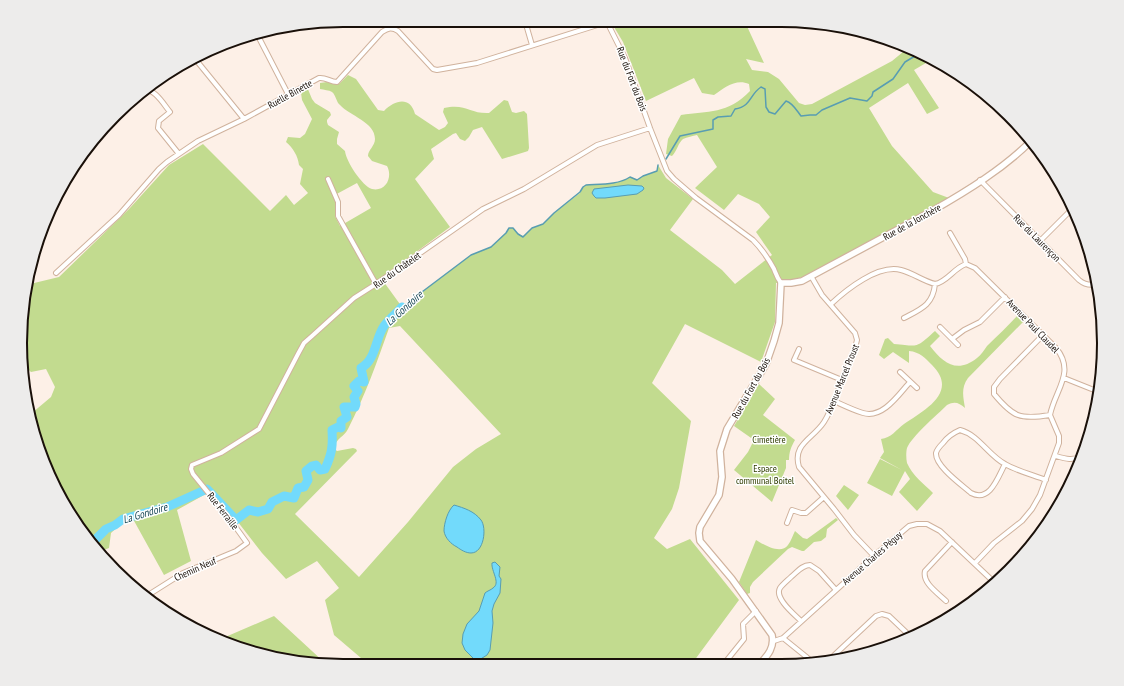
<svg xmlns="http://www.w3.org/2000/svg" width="1124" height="686" viewBox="0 0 1124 686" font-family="'PT Sans Narrow',sans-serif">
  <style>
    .green { fill: #c2db8f; fill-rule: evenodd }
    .water { fill: #72dafb; stroke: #589db2 }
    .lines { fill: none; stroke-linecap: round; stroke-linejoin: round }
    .stream { stroke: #589db2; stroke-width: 1.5 }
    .river { stroke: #72dafb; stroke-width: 9 }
    .street-casing { stroke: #d0b29d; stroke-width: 6 }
    .secondary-casing { stroke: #d0b29d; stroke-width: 8 }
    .street { stroke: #fff; stroke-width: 4 }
    .secondary { stroke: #fff; stroke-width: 5.5 }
    .labels { text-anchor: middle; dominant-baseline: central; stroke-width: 3; stroke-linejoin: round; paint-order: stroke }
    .street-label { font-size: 10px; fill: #1a1009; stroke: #fff }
    .park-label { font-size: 10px; fill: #2e3c00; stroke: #fff }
    .water-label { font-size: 11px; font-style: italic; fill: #1b4957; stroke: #fff }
    .rim { fill: none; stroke: #1a1009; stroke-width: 2 }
  </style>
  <rect width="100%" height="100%" fill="#fdf0e7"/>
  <path class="green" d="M611,22h134l19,41 -18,-4 6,11 16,2 11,7 20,24 6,2 7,-1 80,-43 17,-14 22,13 -17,10 25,38 -12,6 -19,-31 -39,25 23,38 41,46 16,6 -140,77 -19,6 -14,2 -1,39 -14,40 -76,-38 -33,59 39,38 -12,67 -7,21 -18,29 13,11 23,-10 49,61 -48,65 -323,-1 -34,-29 -9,-35 14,-12 -22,-27 -31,18 -24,-26 -49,-63 -36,20 14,51 -27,14 -31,-56 -9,2 -13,12 -2,15 -8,3 -26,-28 -38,-76 -5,-34 19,-16 4,-10 -9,-18 -15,3 -7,-7 -4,-22 10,-59 29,-7 70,-68 40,-44 34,-21 67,67 16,-16 8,10 14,-12 -8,-9 3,-15 -4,-4c-1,-9 -6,-17 -13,-23l2,-5 12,1 5,-4 7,-15 -10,-19 -1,-7 4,-5 2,-1 5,12 3,4 15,9 1,3 -4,5v2l1,3 11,7 -2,7v5l8,7c1,10 17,35 27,38 14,3 21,-12 15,-23l-15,-5 -4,-5c0,-6 7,-10 7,-17 0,-17 -25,-23 -35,-34 -4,-3 -4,-10 -8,-13 -3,-2 -8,-2 -12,-3v-6l7,-1 12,2 9,-9 8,4 22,31 6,1c11,-11 26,-15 31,3l24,16 6,-3 3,-4 -5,-11 1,-4c22,-5 26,6 45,5l15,-13 4,1 4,11 4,1 8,-2 3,3 2,34 -1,3 -3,1 -23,7 -20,-32 -9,3 -4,7 -4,4 -5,-2 -4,-6 -3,1 -22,15 3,10 -19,20 35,48 -69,51 21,29 69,-52 20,-8 15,-14 3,-5h4l5,6 5,2 9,-8 11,-4 11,-11 26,-20 3,-6 3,-2c14,-1 32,0 44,-8l7,3 6,-4 14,-5 1,-6 8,13 27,21 -23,31 52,40 13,14 37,-29 -16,-23 14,-15 -11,-13 -21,-10 -14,16 -29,-22 22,-21 -20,-32c-4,1 -10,2 -14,4 -5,4 -6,12 -11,17l-6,-2 2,-15 13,-24c27,-4 47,-1 69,-24l-1,-7c-13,-6 -25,4 -35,11l-12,-2 -8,-15 -48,23 -23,-59zM357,183l14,25 -31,18 -5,-10v-16l-2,-4zM400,326l101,108 -25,15 -23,18 -45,55 -49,55 -64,-63 62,-63 -1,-2 -3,-1 -16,3 -3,-3c2,-10 10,-11 14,-19 17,-33 29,-67 41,-101z
    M888,40l16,5h1c-8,7 -12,4 -17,-5z
    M1018,315l6,6 -56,57c-7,10 -5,18 -3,30 -6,-5 -10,-7 -18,-3 -10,10 -35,31 -40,43 -1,4 -1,10 0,15 5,12 17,21 26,30l-16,18 -18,-19 11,-13 -5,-8 -13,25 -25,-13 13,-24 22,11 -22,-12 4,-6 -3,-13c10,-1 15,-9 23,-15 21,-14 55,-32 28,-59 -7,-7 -12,-13 -23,-14v12l-16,-11 -9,7 -5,-4 6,-16 3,-1 6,6c25,2 21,5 41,-13l5,5 -10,10c13,17 27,28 47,12 4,-3 7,-8 10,-12 10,-10 21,-20 31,-31z
    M759,384l16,15 -12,16 32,25c-4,7 -6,12 -6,20h-3v8l-14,34 -38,-32 14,-18 6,-12 -20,-14z
    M844,485l15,10 -11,15 -12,-14z
    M836,518l2,2 -11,9 -1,8 -5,4 -7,1 -10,9h-2l-10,-4 -4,2 -35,33 -3,5v6l-3,1 -8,-12 17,-42c8,5 25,15 32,5 3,-4 5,-10 7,-14l8,7 4,1z
    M274,616l51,47h-24l-72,-19 -6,-6z"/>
  <path class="water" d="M628,185l14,1 2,2 -1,2 -6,4 -32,4h-9l-2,-2 -2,-3 2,-4z
    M454,505c10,3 20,6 27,15 6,8 3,33 -10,33 -5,0 -10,-3 -14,-6 -6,-3 -12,-9 -13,-16 0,-8 4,-21 10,-26z
    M495,562l5,5 -1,9 2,3 -1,14 -6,11 -2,7 1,12 -3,27 -3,5 -8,5 -5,-1 -9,-9 -3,-7 1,-9 4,-10 12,-13 6,-18c2,-2 6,-3 8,-5 8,-5 -2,-17 -1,-25z"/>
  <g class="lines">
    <path class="stream" d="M666,159l14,-23 33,-7v-9l5,-3 13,-1 4,-7c17,-3 14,-14 26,-22l4,2 1,18 3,5 6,2 11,-13c7,2 11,10 15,15l9,-1h6l6,-5 28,-12 17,3 5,-5 1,-4 20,-13 12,-17 15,-9
      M402,307l69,-52 20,-8 15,-14 3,-5h4l5,6 5,3 9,-9 11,-4 11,-11 26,-21 3,-5 3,-2c14,-1 32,0 44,-8l7,3 6,-4 14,-5 1,-6"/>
    <path class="river" d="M93,542l13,-13 9,-4 8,-6 44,-12 40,-18 29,31 13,-10 9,2 10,-3 4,-7 12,-6 10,2 4,-10 6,-1 4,-7 -2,-9 6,-5 4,-1 4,5 5,-1c7,-15 8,-23 7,-39l6,-3 3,1v-7l6,-4 -3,-10h11l1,-3 -2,-7 4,-6 -4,-5 5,-5 5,1 -3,-14c15,-8 14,-29 23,-42 5,-7 12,-12 18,-19"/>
    <g class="street-casing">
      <path id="street" d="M525,21l7,24
        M607,22l18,36 25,70 17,43 7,8 22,19 57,42c9,9 15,18 21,29 2,5 3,9 7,14
        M257,34l31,60
        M196,60l48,59
        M143,90c12,-2 21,15 27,22l-11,9 -1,7 21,26
        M328,179l10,23v14l38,68
        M980,180l99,100c6,5 11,6 18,4
        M950,233l15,26 1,5
        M1040,241l33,-33
        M966,264l9,4 81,80c20,24 -1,42 -6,67l9,21v7l-19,52 -8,14 -10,12 -28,22 -19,20
        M56,273l63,-58 40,-46 8,-7 31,-21 46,-22 75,-41c7,-1 11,4 18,4l45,-50c6,-4 10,-5 16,-1l35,38 4,1 40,-7 130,-41
        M811,276l11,19 33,38 2,7 -2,8c-5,13 -10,25 -15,37 -5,13 -9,26 -16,37 -11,17 -32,22 -25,45l35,42 20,26 20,21
        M831,304c15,-14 47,-40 70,-34 12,3 22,11 34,14 12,-2 19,-16 31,-20
        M904,318c17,-9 29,-13 31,-34
        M940,327l18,18
        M1043,335l-43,44 -6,8v7c19,23 26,26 56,21
        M952,339l12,-9 16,-8 25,-25
        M799,349l-5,11 48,20
        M900,372l17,16
        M1064,378l35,14
        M834,401c9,4 19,9 29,12 20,6 36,-19 47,-31
        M1056,456c10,3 17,5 26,0
        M1005,464c-7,13 -15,39 -34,29 -9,-8 -36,-27 -35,-40 1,-4 4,-7 7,-10 5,-7 10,-10 17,-13 19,5 28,25 45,34 12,7 28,11 41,16
        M787,523l5,-13 9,3h5l18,-16
        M145,597l38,-24 53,-22 11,-8 -15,-21 -39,-48 -2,-5 1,-4 29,-12 38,-24 39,-75 6,-11 8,-7 42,-38 22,-14 107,-75 41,-20 73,-44 53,-17
        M946,601c-8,-8 -24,-18 -21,-30l27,-29
        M801,621c-7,-7 -27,-23 -21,-33 3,-4 8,-8 11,-11 6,-5 11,-12 19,-12l9,6 17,19
        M783,638l31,25
        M774,641l9,-3 93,-84 33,-28 8,-2h10l13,7 56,53
        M828,661l48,-45 6,-2 7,2 21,20
        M723,665l21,-26 -1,-15 13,-13"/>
    </g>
    <g class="secondary-casing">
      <path id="secondary" d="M759,665c8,-9 16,-17 13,-30l-40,-56 -32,-38 -1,-8 1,-6 19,-32 3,-18 -2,-26 7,-22 39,-65 8,-23 5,-18 2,-40h10l11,-2 130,-70c35,-20 71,-42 99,-70"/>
    </g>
    <use href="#street" class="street"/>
    <use href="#secondary" class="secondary"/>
  </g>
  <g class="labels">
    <g class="street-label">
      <text transform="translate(632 79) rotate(69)">Rue du Fort du Bois</text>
      <text transform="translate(290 94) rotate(-29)">Ruelle Binette</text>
      <text transform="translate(912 222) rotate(-29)">Rue de la Jonchère</text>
      <text transform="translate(1037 238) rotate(45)">Rue du Laurençon</text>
      <text transform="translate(397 270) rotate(-35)">Rue du Châtelet</text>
      <text transform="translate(1033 326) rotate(46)">Avenue Paul Claudel</text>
      <text transform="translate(842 379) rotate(-68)">Avenue Marcel Proust</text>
      <text transform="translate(751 388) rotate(-61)">Rue du Fort du Bois</text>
      <text transform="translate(223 511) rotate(52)">Rue Ferraille</text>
      <text transform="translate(872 558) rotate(-41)">Avenue Charles Péguy</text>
      <text transform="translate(195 569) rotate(-24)">Chemin Neuf</text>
    </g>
    <g class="park-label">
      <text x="769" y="439">Cimetière</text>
      <text x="765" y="468">Espace<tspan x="765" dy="12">communal Boitel</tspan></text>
    </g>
    <g class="water-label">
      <text transform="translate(404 308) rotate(-42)">La Gondoire</text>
      <text transform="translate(145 513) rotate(-17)">La Gondoire</text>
    </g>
  </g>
  <path d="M0 0H1124V686H0ZM343 27H781A316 316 0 0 1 1097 343V343A316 316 0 0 1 781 659H343A316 316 0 0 1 27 343V343A316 316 0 0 1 343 27Z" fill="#edeceb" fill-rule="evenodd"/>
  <path class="rim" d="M343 27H781A316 316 0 0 1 1097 343V343A316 316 0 0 1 781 659H343A316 316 0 0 1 27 343V343A316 316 0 0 1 343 27Z"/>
</svg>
